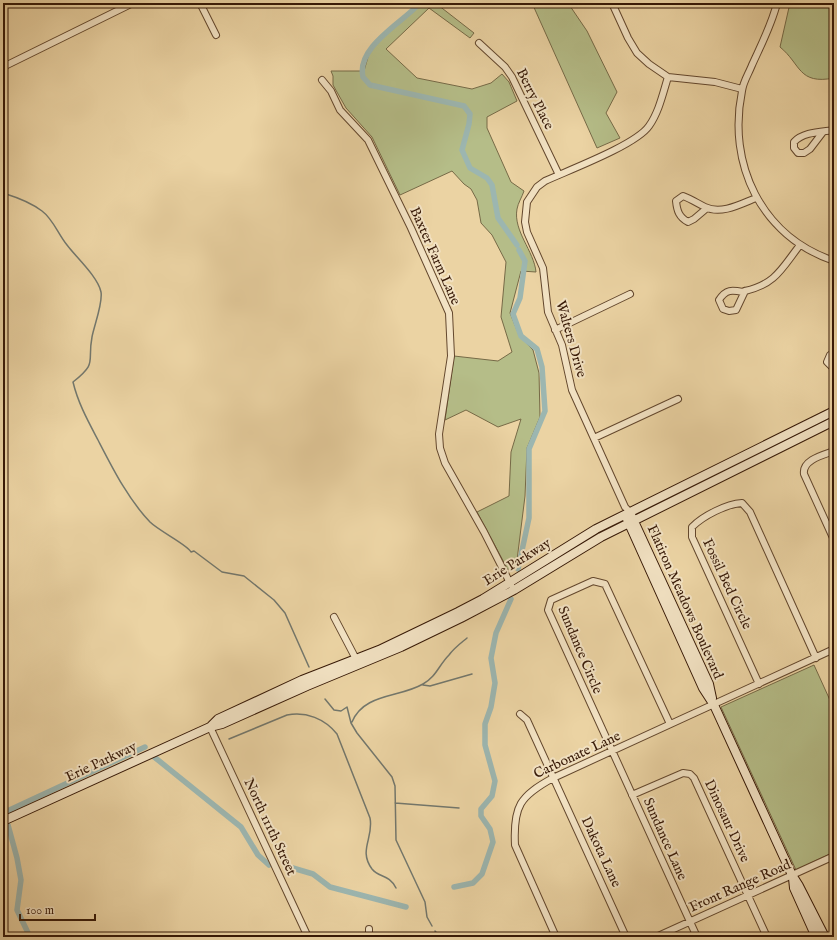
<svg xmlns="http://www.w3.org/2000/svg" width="837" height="940" viewBox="0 0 837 940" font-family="'IM FELL English',serif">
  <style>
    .green { fill: #b5bd88; stroke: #766a47 }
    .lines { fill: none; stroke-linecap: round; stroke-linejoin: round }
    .stream { stroke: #73776c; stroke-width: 1.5 }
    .canal { stroke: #9cb6b0; stroke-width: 5.5 }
    .street-casing { stroke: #63472d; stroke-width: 8 }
    .secondary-casing { stroke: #361806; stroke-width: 10 }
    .street { stroke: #f2e2c3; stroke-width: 6 }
    .secondary { stroke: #f2e2c3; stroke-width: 8 }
    .labels { text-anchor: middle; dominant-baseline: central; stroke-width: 4; stroke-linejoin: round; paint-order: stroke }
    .street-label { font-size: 14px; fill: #361806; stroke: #f2e2c3 }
  </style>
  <rect width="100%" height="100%" fill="#ebd3a3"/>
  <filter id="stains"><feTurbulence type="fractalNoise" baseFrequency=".005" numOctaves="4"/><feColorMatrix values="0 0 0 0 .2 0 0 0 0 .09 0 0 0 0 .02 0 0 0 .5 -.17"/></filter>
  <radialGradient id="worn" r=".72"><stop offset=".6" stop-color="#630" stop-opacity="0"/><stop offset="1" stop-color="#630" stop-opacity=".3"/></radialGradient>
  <path class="green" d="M420,3h20l-2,2 36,28 -4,5 -41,-30 -43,41 31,29 55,11 19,-6 11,-9 7,8 8,19 -30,16v11l24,54 13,9c-2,6 -6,12 -7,18 -4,22 17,42 19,63l-15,-1 -11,42 9,22 14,15 6,23 1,44 -13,31 -2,48 -9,72 -8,2 -31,-58 32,-16 2,-44 10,-33 -23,8 -32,-17 -21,10 9,-64 44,5 14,-9 -11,-35 5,-55 -14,-27 -11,-12 -4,-23 -6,-11 -7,-5 -12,-13 -52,24 -28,-58 -26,-29 -13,-23v-9l-2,-5h33l6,-21z
    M532,3h36l19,28 30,61 -11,21 14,25 -23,10z
    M790,3h44v75c-36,7 -33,-14 -54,-31z
    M814,665l20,44v143l-38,18 -75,-163z"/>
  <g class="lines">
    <path class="stream" d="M6,194c13,4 24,8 36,17 11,8 16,23 25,34 9,12 31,32 34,47 2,11 -7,34 -9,45 -5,26 6,25 -19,45 5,21 15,39 25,58 15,29 30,59 52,82 9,9 38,23 41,30l3,-1 28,21 22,4 30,24 11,13 24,54
      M423,685l7,1 42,-12
      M325,699l9,11 7,1 6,-4 4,16 6,10 35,44 3,9 1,54 29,62 2,15 5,9
      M352,722c12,-29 47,-24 71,-38 13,-7 16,-19 26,-29 5,-7 12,-12 18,-17
      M229,739l58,-24c19,-4 38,4 50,19l33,84c4,20 -12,32 2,51 7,9 17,5 24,19
      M395,803l64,5
      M435,931l5,6"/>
    <path class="canal" d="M420,3c-18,20 -64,44 -57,74l7,8 94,21 6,8 -1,10 -7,26 8,18 17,10 5,7 6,33 19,27
      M518,569l11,-51v-69l16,-38 -3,-44 -5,-18 -16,-13 -8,-22 7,-16 5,-37 -6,-11
      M153,756l88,71 17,28 11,10
      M3,813l142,-66
      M8,825l9,33 4,22 -4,30 13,27
      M286,866l27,8 17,13 76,20
      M454,887l19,-4 9,-9 11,-32 -3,-13 -9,-13v-7l11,-13 3,-15 -10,-36v-21l6,-17 4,-24 -4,-25 5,-25 15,-34"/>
    <g class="street-casing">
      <path id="street" d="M200,3l16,32
        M612,3l16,35 9,15 12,11 19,13 47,5 27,7
        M777,3c-5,21 -16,42 -25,62 -3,8 -9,17 -10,26 -15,73 19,145 92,170
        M479,43l26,24 7,10 47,98
        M3,67l130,-64
        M322,80l9,11 9,19 28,30 43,88 38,85 2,43 -12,78 1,14 5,15 39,69 27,53
        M823,132l-13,17 -6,4h-6l-4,-5v-6c9,-10 27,-10 40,-12
        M707,208l-13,11 -6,3c-9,-5 -11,-11 -12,-21l7,-5c8,3 14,7 22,11 16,8 36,-3 51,-9
        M745,291l-9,19 -7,1 -6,-2 -4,-9c7,-11 13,-10 24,-8l2,-1c31,-7 37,-23 55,-46
        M555,330l75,-36
        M834,353l-4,2 -3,7 7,7
        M594,438l84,-39
        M834,451c-11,4 -32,9 -30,23l30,66
        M630,512l-5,-5 -53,-117 -10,-45 -14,-33 -5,-44 -16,-36 -2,-10 2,-20 10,-15 8,-6c24,-11 91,-36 104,-55 10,-14 14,-33 19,-49
        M334,617l22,42
        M759,684l-67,-147v-10c11,-11 34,-23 50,-24l8,9 66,146
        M520,714l7,6 99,217
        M670,724l-65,-140 -12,-3 -42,19 -3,10 149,327
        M210,727l98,210
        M632,795l51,-22 7,1 4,4 73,159
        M369,929v8
        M556,937l-41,-92c-2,-39 5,-49 38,-67l281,-129
        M656,937l178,-81"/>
    </g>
    <g class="secondary-casing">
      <path id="secondary" d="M632,517l77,167 3,14
        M627,519l76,169 11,17 78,170 7,11 26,51
        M211,726l7,-7 84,-39 77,-30 79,-38 25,-13 113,-70 238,-118
        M3,821l207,-94 12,-3 85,-38 94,-39 60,-29 53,-28 87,-53 233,-116
        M793,878l1,10 22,49"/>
    </g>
    <use href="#street" class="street"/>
    <use href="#secondary" class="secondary"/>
  </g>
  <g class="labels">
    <g class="street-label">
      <text transform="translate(535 99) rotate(63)">Berry Place</text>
      <text transform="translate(435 256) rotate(66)">Baxter Farm Lane</text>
      <text transform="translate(571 339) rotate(74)">Walters Drive</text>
      <text transform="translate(517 562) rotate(-32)">Erie Parkway</text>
      <text transform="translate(727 584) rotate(65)">Fossil Bed Circle</text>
      <text transform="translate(685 602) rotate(66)">Flatiron Meadows Boulevard</text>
      <text transform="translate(580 650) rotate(67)">Sundance Circle</text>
      <text transform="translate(577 755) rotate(-25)">Carbonate Lane</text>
      <text transform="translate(101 762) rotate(-25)">Erie Parkway</text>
      <text transform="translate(727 821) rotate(65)">Dinosaur Drive</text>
      <text transform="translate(270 827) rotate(65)">North 111th Street</text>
      <text transform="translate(665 839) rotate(66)">Sundance Lane</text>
      <text transform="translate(601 852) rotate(65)">Dakota Lane</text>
      <text transform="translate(740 886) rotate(-24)">Front Range Road</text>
    </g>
  </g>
  <rect width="837" height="940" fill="none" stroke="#ebd3a3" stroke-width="16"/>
  <rect x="4" y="4" width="829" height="932" fill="none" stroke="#361806" stroke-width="2"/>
  <rect x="8" y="8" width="821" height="924" fill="none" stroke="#361806"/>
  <path d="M20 914v6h75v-6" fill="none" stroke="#361806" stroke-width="2"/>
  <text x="26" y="914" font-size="12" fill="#361806" stroke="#f2e2c3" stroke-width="3" paint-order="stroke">100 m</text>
  <rect width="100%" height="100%" filter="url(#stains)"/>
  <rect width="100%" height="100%" fill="url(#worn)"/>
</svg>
